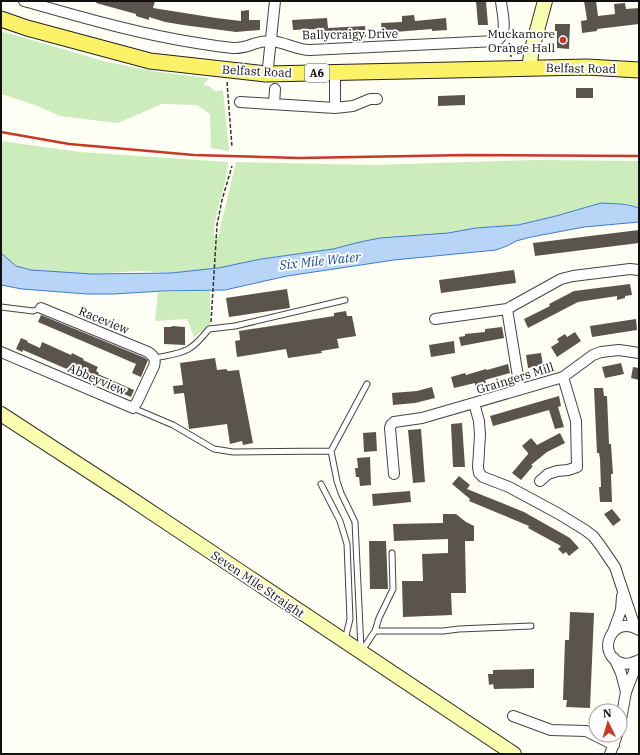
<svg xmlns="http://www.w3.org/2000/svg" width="640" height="755" viewBox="0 0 640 755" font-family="'IBM Plex Serif',serif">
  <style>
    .green { fill: #ccecbc }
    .water { fill: #b8d5f8; stroke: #3c7bd1 }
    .building { fill: #5a544d }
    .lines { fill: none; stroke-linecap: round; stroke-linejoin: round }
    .service-casing { stroke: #444; stroke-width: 7 }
    .minor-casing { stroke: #444; stroke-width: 12 }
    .secondary-casing { stroke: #333; stroke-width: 16 }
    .primary-casing { stroke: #222; stroke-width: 17 }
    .path { stroke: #333; stroke-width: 1.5; stroke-dasharray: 4 2; stroke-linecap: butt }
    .service { stroke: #fff; stroke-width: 5 }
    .minor { stroke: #fff; stroke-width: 10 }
    .secondary { stroke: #faffb0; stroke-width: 14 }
    .primary { stroke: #fbf268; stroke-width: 15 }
    .rail { stroke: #c73923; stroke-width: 2.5 }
    .poi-dot { fill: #c73923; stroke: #fff; stroke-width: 1.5 }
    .labels { text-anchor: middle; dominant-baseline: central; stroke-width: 4; stroke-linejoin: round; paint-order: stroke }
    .shield { fill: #fff; stroke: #585858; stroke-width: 1 }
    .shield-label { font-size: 11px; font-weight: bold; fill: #111 }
    .poi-label { font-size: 12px; fill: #111; stroke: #fff; text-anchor: end }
    .street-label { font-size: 12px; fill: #111; stroke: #fff }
    .water-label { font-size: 13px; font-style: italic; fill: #154da8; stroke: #fff }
  </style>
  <rect width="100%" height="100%" fill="#fffff5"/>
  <path class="green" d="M1,31l106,31 52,10 50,6 -6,7 6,1 6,5 8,-1 6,61 -18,-3 -1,-34 -13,-9 -35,-1 -44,19 -58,-7 -25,-11 -34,-11z
    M1,141l79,11 148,10c-1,25 -14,48 -14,75h4l18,-75 137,3 162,-5 104,1v46l-11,-3 -13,1 -14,-2 -45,13 -38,9 -42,3 -28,5 -56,5 -59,11 -74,10 -41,9 -47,5 -31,-2 -48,3 -61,-4 -15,-4 -15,-13z
    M210,291v34l-16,12 -7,-18 -32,2 3,-29z"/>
  <path class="water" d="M601,203c13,1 25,0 38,5v14l-55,5 -53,10 -15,4 -9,5 -11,4 -102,10 -107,16 -62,14 -63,1 -48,3h-27l-65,-5 -21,-4v-32l15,13 15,4 61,4 79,-1 47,-5 43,-9 72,-10 27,-7 20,-4 68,-5 28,-5 42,-3 38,-9z"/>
  <path class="building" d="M97,1h58l-2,7 63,10 25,3v-10l8,-1v10h11v10l-24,2 -53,-7 -18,-3 -16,-5v3l-13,-4v-2l-40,-11z
    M476,1h10l2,24h-10z
    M584,1h12l2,15 17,-2 -1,-10 11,-1 1,6 13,-1v16l-42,5v2l-15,2 -1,-12 6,-1z
    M414,15l1,6 31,-3 1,12 -15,1v-2l-50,4 -1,-10 21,-1v-6z
    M327,18l1,10 37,-2 1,11 -46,2 -1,-10 -26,1 -1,-10z
    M555,24h15l-1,25 -12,-1v-17h-2z
    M576,88h17v10h-17z
    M465,95v10l-27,1v-10z
    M639,230v13l-104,13 -2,-13z
    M514,270l2,13 -75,10 -2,-13z
    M630,284l2,11 -7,1v2l-8,2v-4l-39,6 -50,26 -4,-9 26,-13 -1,-2 25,-13z
    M287,289l3,19 -61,9 -3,-19z
    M346,311l1,5h5l4,20 -19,3 2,9 -18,3 1,2 -34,5 -2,-9 -49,8 -2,-16 5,-1 -1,-9 95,-15v-3z
    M41,315l104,43 3,2 -7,17 -9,-4 4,-9 -98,-42z
    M636,319l1,11 -45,7 -2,-11z
    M172,326l13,1v18l-21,-1v-17h7z
    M502,327l2,11 -43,8 -2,-9 6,-1v-2l20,-2v-3z
    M575,332l6,9 -24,16 -6,-10 8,-5 -2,-3 8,-5 2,3z
    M21,338l7,3 -1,1 13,6 2,-6 29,13 1,-2 12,6 -1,1 15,7 -2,4 3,2 -1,1 36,16 -3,7 -108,-47 -1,2 -6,-3z
    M454,341l1,12 -24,4 -2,-12z
    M541,353l2,12 -15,3 -2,-13z
    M215,358l2,12 9,-1 2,2 11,-1 14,73 -10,2 -1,-4 -12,3 -3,-20 -38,5 -5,-36 -10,1 -1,-8 10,-1 -3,-22z
    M621,363l3,11 -19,4 -3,-11z
    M508,364l2,9 -25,7 1,3 -11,3v-3l-21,5 -3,-11 14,-4 1,2 20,-6 1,1z
    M633,367l6,1v12l-8,-2z
    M432,387l3,11 -20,5 -22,2 -1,-12 25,-2z
    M594,388h9l1,8h3l2,48h2l2,30h-2l1,28h-12l-1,-15h2l-1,-28 -1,-6h-2z
    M559,396l2,10 -3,1 6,20 -9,2 -6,-19 -56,16 -3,-10z
    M462,423l3,44h-12l-2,-43z
    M421,429l4,53 -12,1 -5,-53z
    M376,432l1,19 -13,1 -1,-19z
    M560,433l5,10 -18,9 -16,13 2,1 -12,14 -9,-7 16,-19v-1l-6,-7 9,-8 6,7z
    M370,457l1,28 -11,1 -1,-9h-3l-1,-9h3l-1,-10z
    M459,476l11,9 -3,4 57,23 46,26 9,10 -10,8 -3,-4 -3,2 -5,-5 3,-3 -33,-18 1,-2 -60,-25 1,-2 -18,-15z
    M410,491l1,11 -38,4 -1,-12z
    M612,509l9,11 -8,6 -9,-12z
    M443,514h13l10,8 8,4v15h-9l1,52h-15l1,22 -49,2 -1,-36h21l-1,-27 26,-1v-14l-54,2 -1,-17 50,-1z
    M369,541h17l2,48h-18z
    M570,612l24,1 -4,95 -24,-1 1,-7h-4l2,-60h4z
    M534,669v19l-40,1 -1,-5 -4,1 -1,-11h5v-4z"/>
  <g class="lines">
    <g class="service-casing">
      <path id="service" d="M1,307l32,4 8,-3
        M155,358c29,-6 34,-4 54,-29l26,-3 110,-26
        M133,408l40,17 41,24 19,3 98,-1 36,-67
        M331,451l6,30 4,12 14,29 6,127
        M321,484l19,37 7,23 3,75 -5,21
        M375,631h68l16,-2 72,-3
        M361,652l14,-21 4,-13 14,-29 -1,-36"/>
    </g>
    <g class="minor-casing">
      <path id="minor" d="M24,1c57,16 114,33 173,42 12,2 24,4 36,5 15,1 23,-8 38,-7 14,1 25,9 39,9l186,-9c13,-6 6,-28 5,-40
        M266,74l2,-7 7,-66
        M240,102l95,6 18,-2 17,-7h7
        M274,104l1,-15
        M335,108v-35
        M507,309l13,80
        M435,319l72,-10 54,-30 12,-3 57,-7 9,1
        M1,352l132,56 4,-6 17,-36c2,-7 0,-10 -6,-14l-107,-44
        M474,403l5,18 1,14 -2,32 1,6 4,4 26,10 50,27 26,16 8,6 7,9 15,22 20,60
        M394,474l-4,-46 1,-3 3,-3 28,-4 141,-41 30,-22 8,-3 18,-2 20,3
        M540,481l8,-7 9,-3 11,-1 9,-3 -1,-46 -13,-44
        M639,630c-27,-17 -44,24 -18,33 6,2 12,0 18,-3
        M613,632l8,-22 1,-14
        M614,658l7,15 5,19
        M513,716l38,14 35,1 28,14
        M620,725l6,-33 12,-31
        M610,754l7,-19"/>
    </g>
    <g class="secondary-casing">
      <path id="secondary" d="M529,68l3,-19 13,-48
        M1,414l123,80 390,260"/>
    </g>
    <g class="primary-casing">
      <path id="primary" d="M1,19l26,9 123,33 116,13 321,-7 52,3"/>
    </g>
    <path class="path" d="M509,43l1,2 1,12
      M227,82l5,65
      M211,322l6,-97 5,-25 10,-34"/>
    <use href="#service" class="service"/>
    <use href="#minor" class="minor"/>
    <use href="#secondary" class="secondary"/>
    <use href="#primary" class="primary"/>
    <path class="rail" d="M1,132l68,12 125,11 105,3 169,-3 171,1"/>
  </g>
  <circle class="poi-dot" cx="563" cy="40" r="4"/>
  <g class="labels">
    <rect class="shield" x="305" y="64" width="24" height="18" rx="3"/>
    <g class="shield-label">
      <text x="317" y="73">A6</text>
    </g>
    <g class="poi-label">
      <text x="555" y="33">Muckamore<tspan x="555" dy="14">Orange Hall</tspan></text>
    </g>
    <g class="street-label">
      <text transform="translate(350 34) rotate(-1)">Ballycraigy Drive</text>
      <text transform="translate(581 68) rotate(1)">Belfast Road</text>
      <text transform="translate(257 71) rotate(3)">Belfast Road</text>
      <text transform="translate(104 320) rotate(22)">Raceview</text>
      <text transform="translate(515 378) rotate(-17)">Graingers Mill</text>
      <text transform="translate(97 379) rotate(23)">Abbeyview</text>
      <text transform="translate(258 584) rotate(34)">Seven Mile Straight</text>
    </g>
    <g class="water-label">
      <text transform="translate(320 261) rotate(-6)">Six Mile Water</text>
    </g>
  </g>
  <rect width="640" height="755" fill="none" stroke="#111111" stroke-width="4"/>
  <g transform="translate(608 723) rotate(355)"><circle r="19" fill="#ffffff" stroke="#a0a0a0"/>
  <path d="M0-3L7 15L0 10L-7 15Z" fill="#c73923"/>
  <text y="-6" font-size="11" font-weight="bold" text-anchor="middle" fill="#111111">N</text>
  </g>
</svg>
